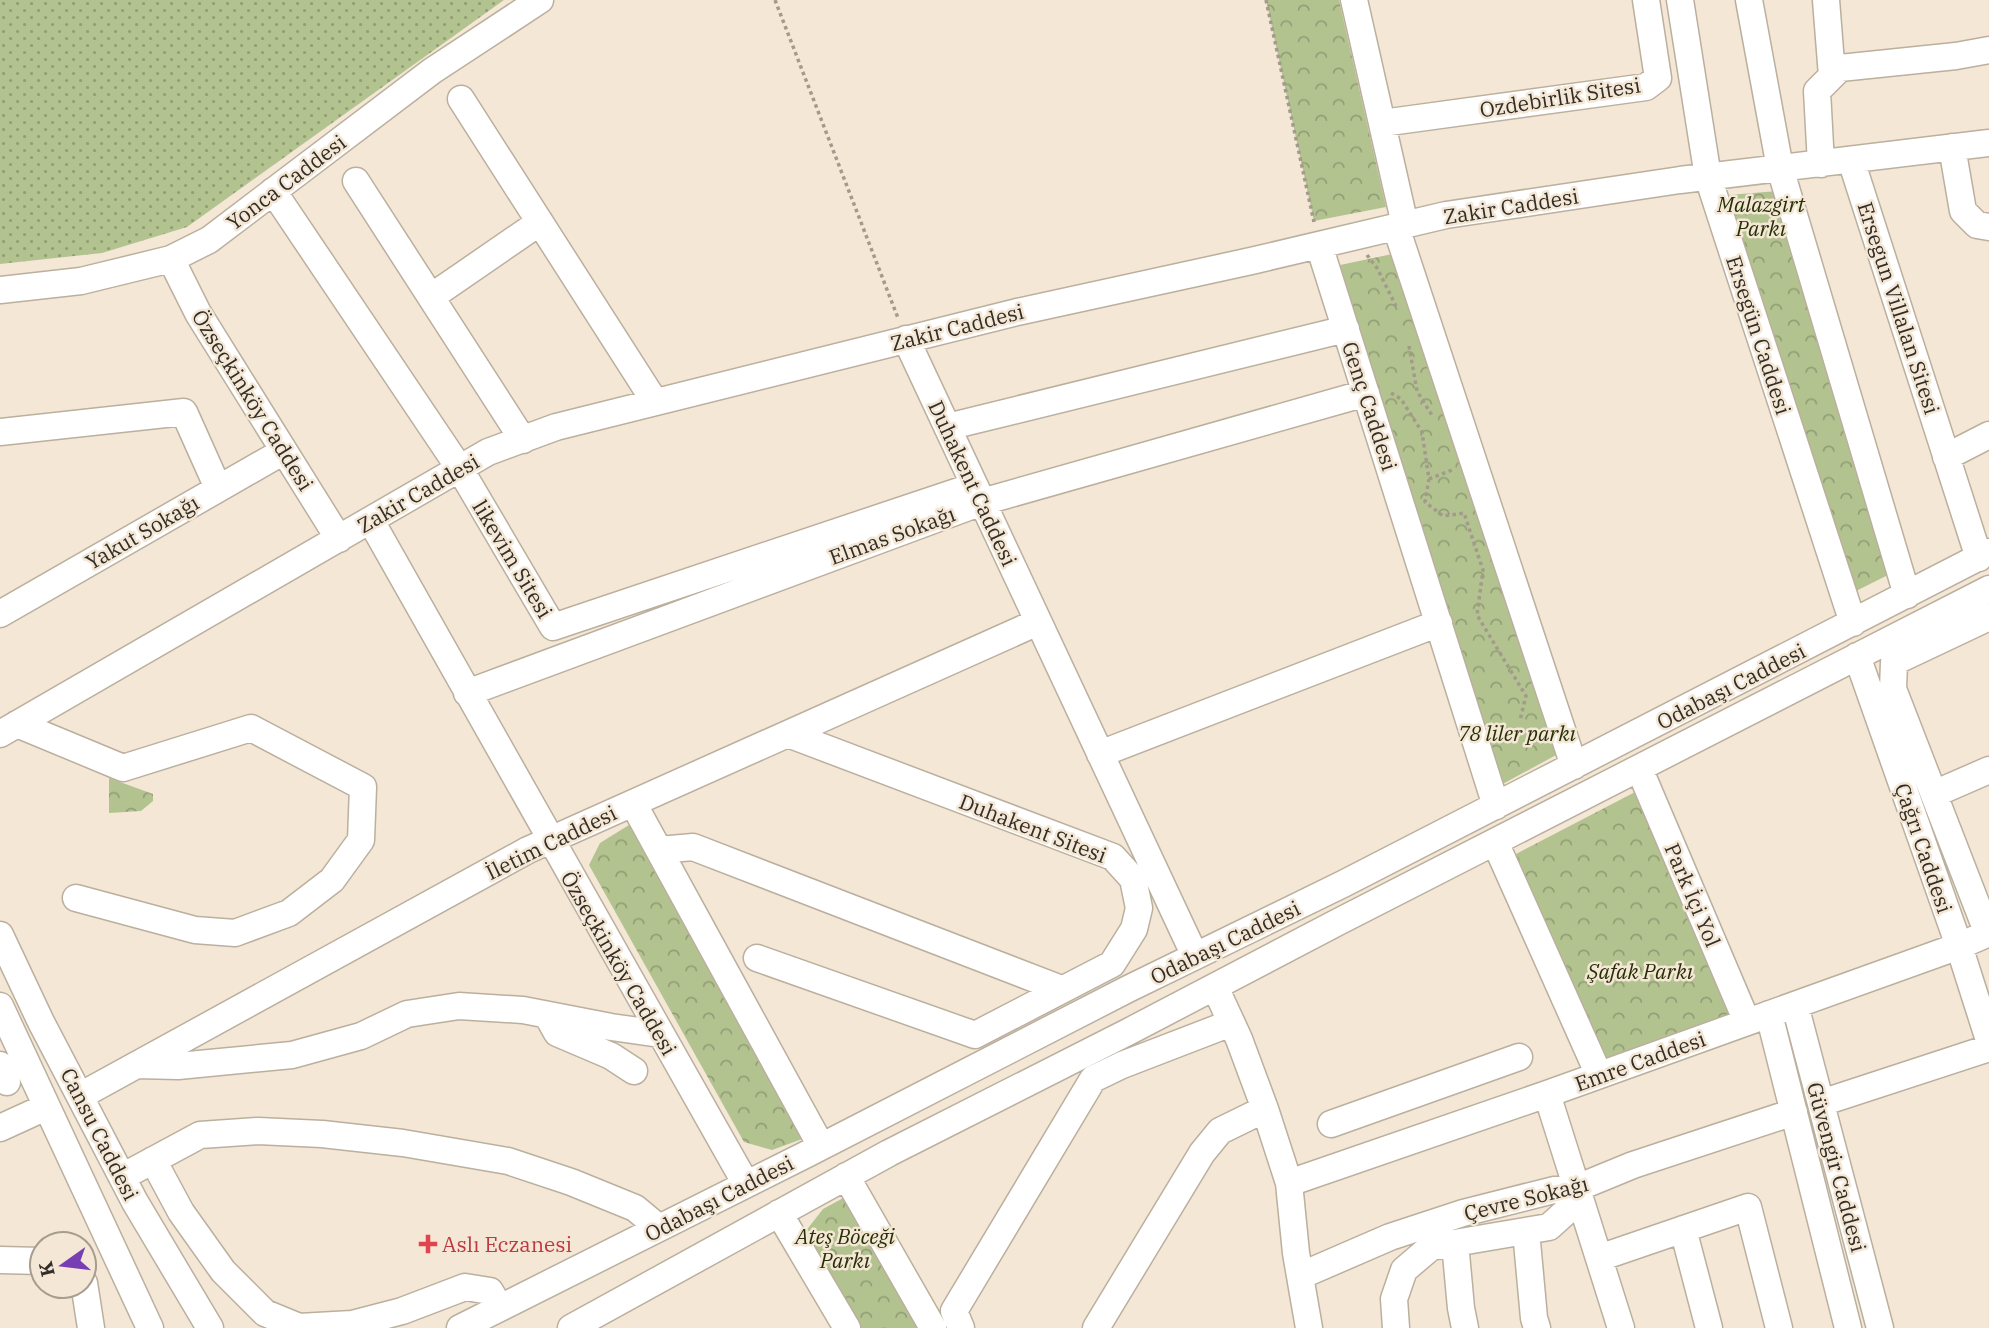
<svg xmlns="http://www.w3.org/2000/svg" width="1989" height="1328" viewBox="0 0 1989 1328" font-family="'IBM Plex Serif',serif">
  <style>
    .grass { fill: url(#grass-dots) }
    .park { fill: url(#park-crowns) }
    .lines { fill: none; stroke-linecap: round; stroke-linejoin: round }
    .minor-casing { stroke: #bbaf9e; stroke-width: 29 }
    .path { stroke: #a3998c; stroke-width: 3.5; stroke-dasharray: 3.5 3.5; stroke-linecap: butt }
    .minor { stroke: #fff; stroke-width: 26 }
    .health-dot { fill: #e0444e; stroke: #f4e7d5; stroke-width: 2.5 }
    .labels { text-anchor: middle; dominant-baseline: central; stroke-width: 5; stroke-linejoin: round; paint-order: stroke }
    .street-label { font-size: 21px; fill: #322d26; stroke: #f4e7d5 }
    .park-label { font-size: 21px; font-style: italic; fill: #263007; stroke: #f4e7d5 }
    .health-label { font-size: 21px; fill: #be3a42; stroke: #f4e7d5; text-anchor: start }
  </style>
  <defs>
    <pattern id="grass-dots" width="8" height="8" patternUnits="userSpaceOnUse" patternTransform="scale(1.75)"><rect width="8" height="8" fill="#b3c390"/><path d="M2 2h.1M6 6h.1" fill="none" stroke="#929f75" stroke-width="1.8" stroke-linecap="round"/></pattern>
    <pattern id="park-crowns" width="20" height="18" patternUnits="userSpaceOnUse" patternTransform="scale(1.75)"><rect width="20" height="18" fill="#b3c390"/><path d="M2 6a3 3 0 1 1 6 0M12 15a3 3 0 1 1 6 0" fill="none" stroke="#929f75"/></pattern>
  </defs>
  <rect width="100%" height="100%" fill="#f4e7d5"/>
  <path class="grass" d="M0,0h504l-317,227 -85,26 -102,11z"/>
  <path class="park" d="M1266,0h73l47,207 -72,14z
    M1778,191l114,382 -36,18 -128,-396z
    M1397,253l161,501 -59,32 -159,-521z
    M109,778l44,16v7l-12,10 -32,2z
    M1639,790l97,228 -133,47 -87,-211z
    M629,825l176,313 -33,12 -28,-8 -155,-277 11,-22z
    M847,1196l74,132h-62l-54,-96 18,-23z"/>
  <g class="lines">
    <g class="minor-casing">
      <path id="minor" d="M1354,0l51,225
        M1680,0l28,177 145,446
        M1749,0l31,168 127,427
        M1826,0l6,76
        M461,99l194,303
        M1382,123l264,-36 12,-9 -12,-78
        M1952,147l11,64 14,14 12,2
        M1851,160l128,398
        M1821,164l-4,-73 23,-23 116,-12 33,-6
        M356,181l167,259
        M273,191l187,278 93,158 421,-141
        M1396,227l178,539
        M1319,245l177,561
        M171,259l27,54 141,226
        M0,290l81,-9 90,-22 38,-19 223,-169 108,-71
        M431,297l109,-75
        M906,339l289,617
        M947,427l399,-98
        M0,432l184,-20 34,76
        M1946,457l43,-22
        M371,521l375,663
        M0,614l284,-163
        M1857,656l102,290 30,94
        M467,693l515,-191 384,-109
        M17,724l106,44 128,-40 112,59 -2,53 -29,40 -43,33 -54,20 -40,-3 -119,-32
        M0,734l488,-282 68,-25 461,-115 234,-51 195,-46 234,-35 309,-37
        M1100,754l339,-131
        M1639,768l108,254
        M1934,794l55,-24
        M633,803l188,343
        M1495,842l104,233
        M659,850l34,-3 368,142
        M1988,934l-95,-245 1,-27 95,-45
        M0,935l41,87 94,180 75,126
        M757,958l218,77 137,-71 22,-35 5,-21 -6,-29 -20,-22 -325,-123
        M1215,987l24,52 26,70 24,74 7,70 13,75
        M1795,1005l85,323
        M0,1006l150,322
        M1769,1014l79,314
        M547,1015l10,18 54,23 23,15
        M0,1065l7,17
        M137,1065l41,1 114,-11 69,-19 46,-22 52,-8 64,4 88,17 49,7
        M1547,1094l74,234
        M80,1096l448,-246 510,-228
        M1821,1103l168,-55
        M1331,1124l188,-67
        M0,1128l46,-21
        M153,1160l28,52 42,59 42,42 34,14 53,-3 50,-13 63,-24 25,4 10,17
        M846,1176l87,152
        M122,1177l78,-42 58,-4 64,3 81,9 105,18 63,21 64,26 24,20
        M1289,1183l258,-89 412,-148 30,-13
        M779,1213l68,115
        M1683,1229l26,99
        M1526,1231l8,87 3,10
        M1455,1243l6,65 4,20
        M1599,1258l149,-51 31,121
        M0,1260l42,1
        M1300,1276l90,-39 73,-24 91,-23 23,-2 56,-23 161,-53
        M84,1283l7,45
        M460,1328l347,-174 321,-165 215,-105 646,-332
        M571,1328l318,-175 239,-121 210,-110 651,-333
        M961,1328l-7,-17 139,-232 29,-14 109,-42
        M1096,1328l106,-175 18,-22 45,-22
        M1396,1328l-2,-29 10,-29 27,-23 118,-20 31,-28"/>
    </g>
    <path class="path" d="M775,0l123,318
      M1266,0l48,222
      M1367,255l10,13 19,38
      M1409,346l8,45 16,26
      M1391,393l10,6 21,33 7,47 -4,23 18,14 21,-3 19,57 -6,45 49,81 -6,24
      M1429,479l23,-9"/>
    <use href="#minor" class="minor"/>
  </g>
  <path class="health-dot" d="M424.5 1233.5h7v7h7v7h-7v7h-7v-7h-7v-7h7z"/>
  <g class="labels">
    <g class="street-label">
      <text transform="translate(1560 97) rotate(-9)">Ozdebirlik Sitesi</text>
      <text transform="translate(286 182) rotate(-37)">Yonca Caddesi</text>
      <text transform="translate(1511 206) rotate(-9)">Zakir Caddesi</text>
      <text transform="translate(1899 308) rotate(72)">Ersegun Villalan Sitesi</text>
      <text transform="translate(957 327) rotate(-14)">Zakir Caddesi</text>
      <text transform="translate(1759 335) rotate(72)">Ersegün Caddesi</text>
      <text transform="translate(253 400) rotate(58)">Özseçkinköy Caddesi</text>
      <text transform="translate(1370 406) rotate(72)">Genç Caddesi</text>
      <text transform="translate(973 483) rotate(65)">Duhakent Caddesi</text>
      <text transform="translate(418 493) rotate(-30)">Zakir Caddesi</text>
      <text transform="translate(142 532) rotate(-30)">Yakut Sokağı</text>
      <text transform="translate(892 535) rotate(-20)">Elmas Sokağı</text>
      <text transform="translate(513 559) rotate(59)">likevim Sitesi</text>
      <text transform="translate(1731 686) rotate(-27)">Odabaşı Caddesi</text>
      <text transform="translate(1033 828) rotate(21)">Duhakent Sitesi</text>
      <text transform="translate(551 842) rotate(-26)">İletim Caddesi</text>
      <text transform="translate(1924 848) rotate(71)">Çağrı Caddesi</text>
      <text transform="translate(1693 895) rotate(67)">Park İçi Yol</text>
      <text transform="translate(1225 942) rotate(-26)">Odabaşı Caddesi</text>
      <text transform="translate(619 963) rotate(60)">Özseçkinköy Caddesi</text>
      <text transform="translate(1640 1061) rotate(-20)">Emre Caddesi</text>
      <text transform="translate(100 1134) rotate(63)">Cansu Caddesi</text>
      <text transform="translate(1837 1167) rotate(75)">Güvengir Caddesi</text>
      <text transform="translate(719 1198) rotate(-27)">Odabaşı Caddesi</text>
      <text transform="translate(1526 1198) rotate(-14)">Çevre Sokağı</text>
    </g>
    <g class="park-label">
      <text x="1761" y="204">Malazgirt<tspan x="1761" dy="24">Parkı</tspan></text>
      <text x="1517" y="733">78 liler parkı</text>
      <text x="1640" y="971">Şafak Parkı</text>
      <text x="845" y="1236">Ateş Böceği<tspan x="845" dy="24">Parkı</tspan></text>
    </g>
    <g class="health-label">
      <text x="442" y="1244">Aslı Eczanesi</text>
    </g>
  </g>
  <g transform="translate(63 1265) rotate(256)"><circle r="33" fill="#f4e7d5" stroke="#a69d8f" stroke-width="2"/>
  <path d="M0-5L12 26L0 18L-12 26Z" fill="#783fb5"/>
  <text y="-10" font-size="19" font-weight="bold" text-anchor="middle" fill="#322d26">K</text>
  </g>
</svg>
